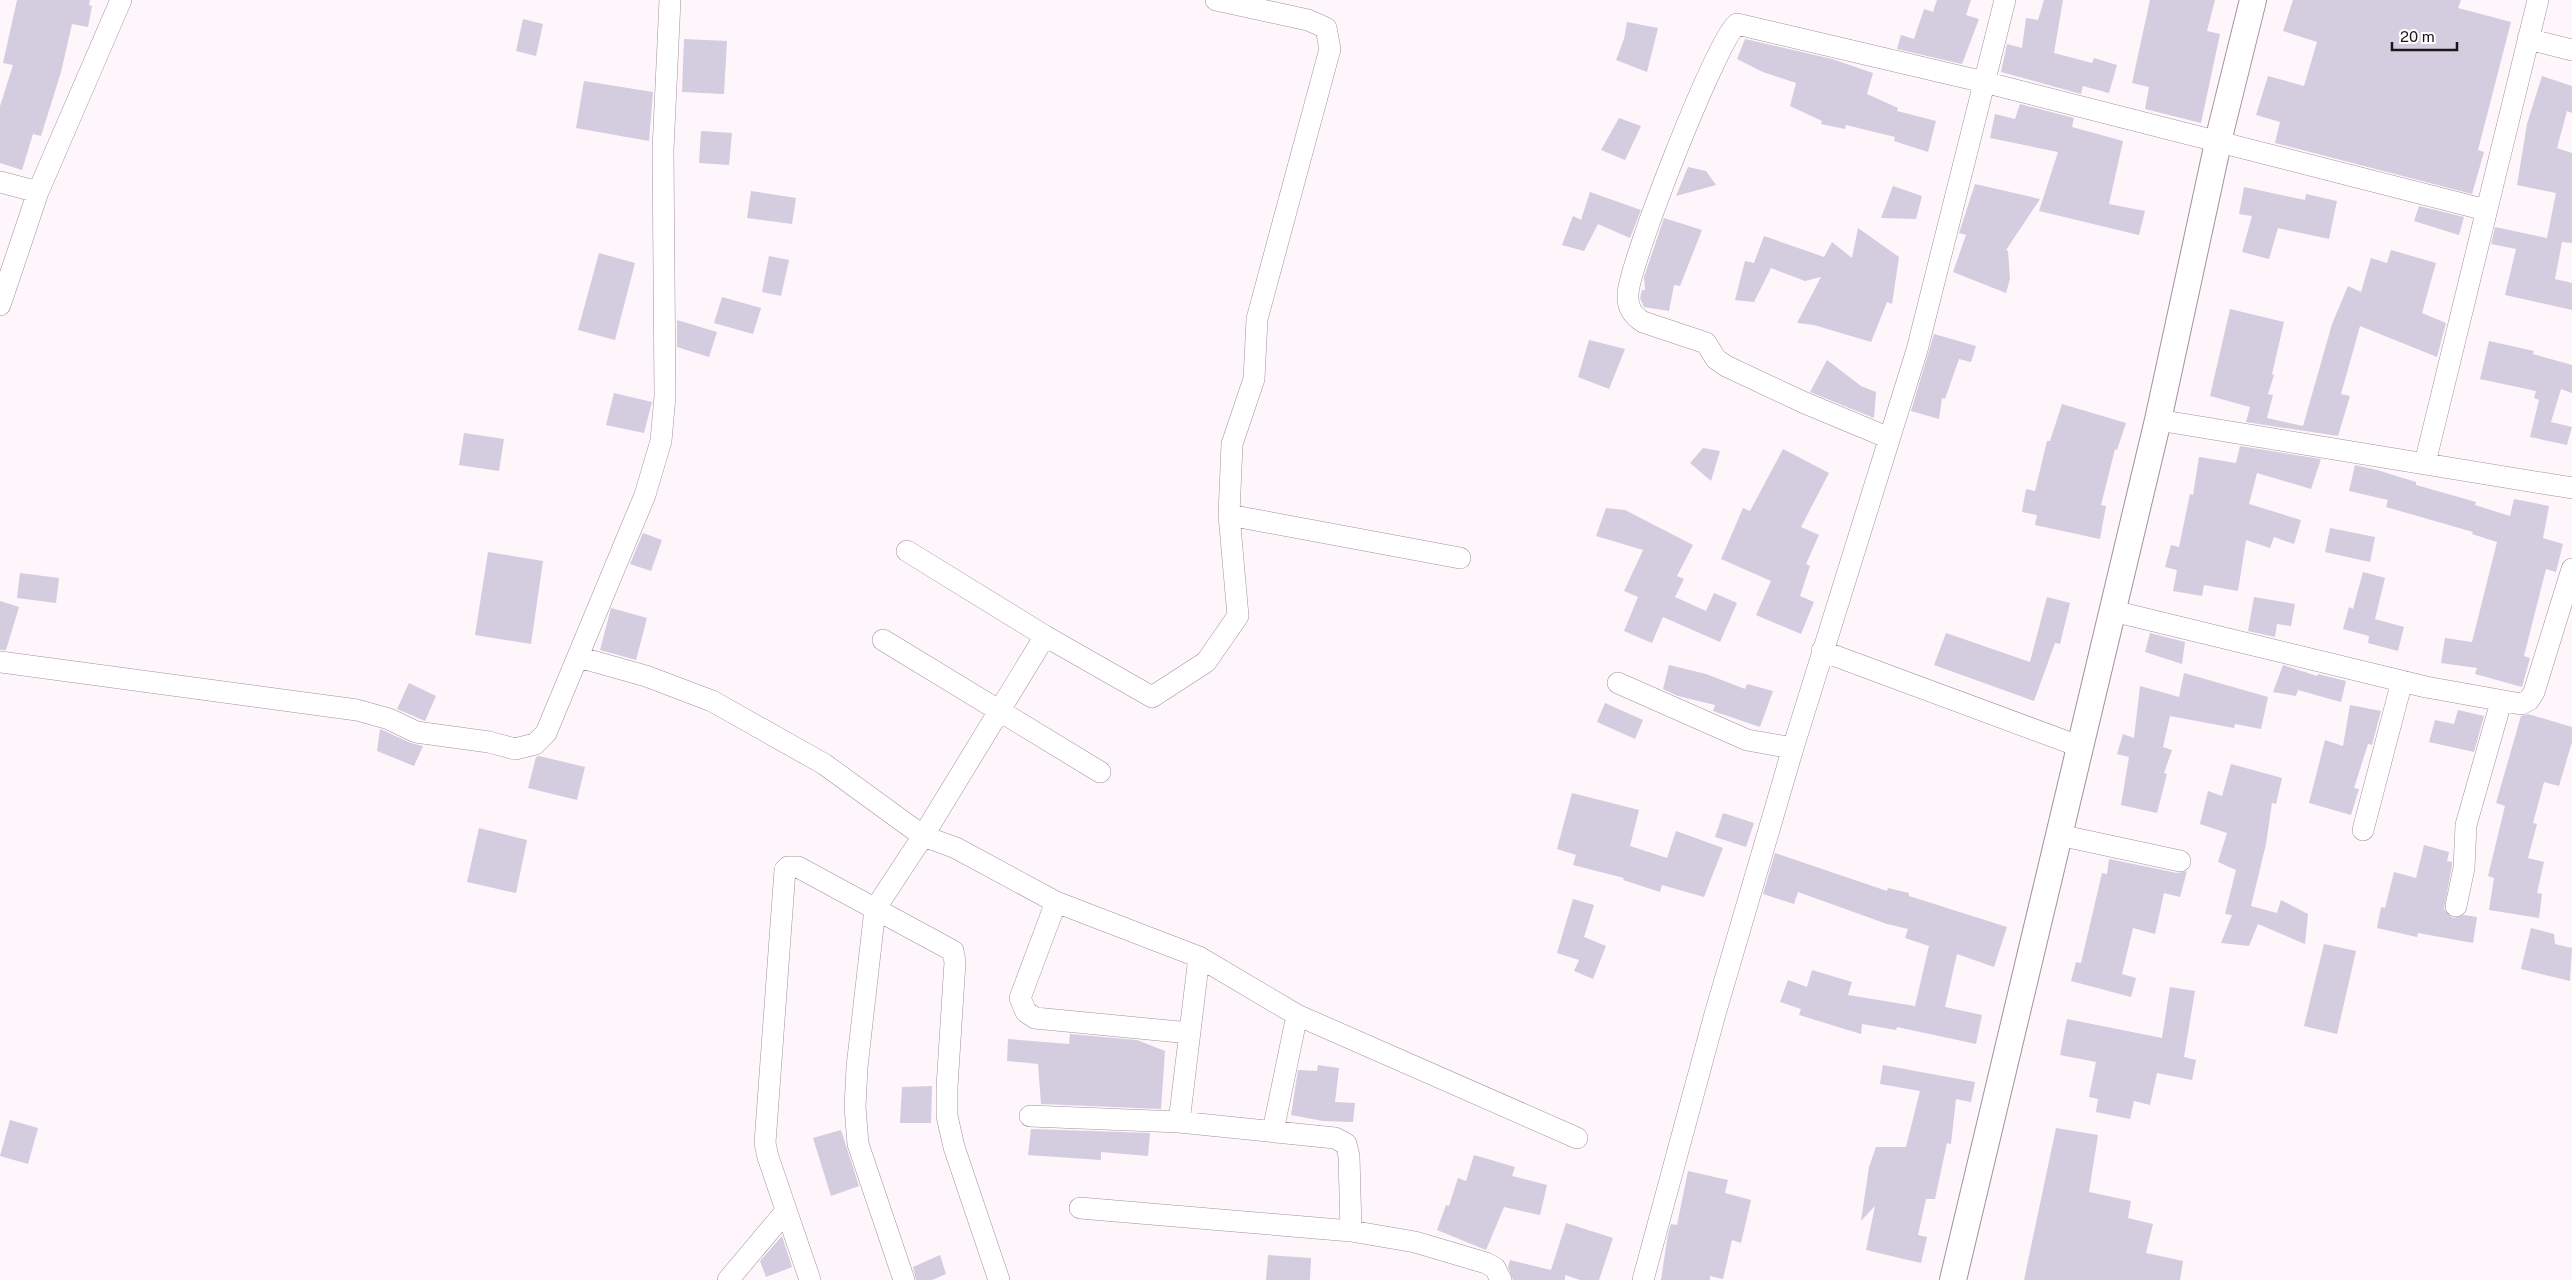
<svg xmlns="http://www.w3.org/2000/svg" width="2572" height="1280" viewBox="0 0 2572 1280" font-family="'Public Sans',sans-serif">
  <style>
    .building { fill: #d4ccdf }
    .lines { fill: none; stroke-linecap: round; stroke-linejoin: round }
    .minor-casing { stroke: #a3919d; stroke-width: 22 }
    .major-casing { stroke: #a3919d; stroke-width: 28 }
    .minor { stroke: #fff; stroke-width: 21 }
    .major { stroke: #fff; stroke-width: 26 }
  </style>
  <rect width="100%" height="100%" fill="#fef6fb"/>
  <path class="building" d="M17,0h73l-1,5 3,1 -4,21 -16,-3 -11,48 -20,64 -8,-2 -11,36 -22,-7v-57l13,-41 -10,-2z
    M1937,0h34l-5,15 13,4 -17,45 -65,-15 4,-14 13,4 10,-30 9,3z
    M2044,0h19l-9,53 38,10 2,-5 23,7 -8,28 -26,-7 -2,8 -80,-22 6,-28 15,4 4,-30 12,2z
    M2150,0h65l-8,31 13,3 -19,89 -56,-14 4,-22 -17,-4z
    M2293,0h168l-3,8 53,14 -33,128 6,2 -12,42 -197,-51 5,-21 -24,-7 12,-39 36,10 13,-44 -34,-11z
    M523,19l20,5 -7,32 -20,-5z
    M1627,22l31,6 -11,44 -31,-12 8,-21z
    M684,39l43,2 -3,53 -42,-2z
    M1745,39l87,20 41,14 -6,21 31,14 -1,3 39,10 -8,31 -34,-11 1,-4 -49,-12 -1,4 -24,-5 1,-3 -32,-15 6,-23 -33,-11 -26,-13z
    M2542,76l30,10v27l-5,-2 -10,37 15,5v90l-10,-1 -7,37 17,4v27l-67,-15 11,-46 -25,-5 4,-17 52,11 9,-45 -39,-8 10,-61z
    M584,81l69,11 -4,49 -73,-13z
    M2020,104l54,14 -2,9 51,14 -14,63 36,7 -6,24 -100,-24 19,-59 -68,-14 5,-24 20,5z
    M1619,118l22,8 -16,34 -24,-10z
    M701,131l31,2 -3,32 -30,-2z
    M1688,167l18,4 10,14 -40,11z
    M1975,184l65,15 -34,51 2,1 2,28 -4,14 -53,-21 13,-37 -7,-2z
    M1893,186l29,10 -6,23 -35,-1z
    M2244,187l61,13 1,-6 31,7 -8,38 -51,-11 -9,31 -27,-7 10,-36 -13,-2z
    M751,191l45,7 -4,26 -45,-6z
    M1590,192l51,18 -11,28 -32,-14 -14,27 -22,-6 11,-29 8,4z
    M2419,206l45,11 -5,18 -45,-14z
    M1664,218l38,12 -22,56 -6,-1 -5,26 -25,-4 -4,-9 2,-8h3l-1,-13z
    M1858,228l41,29 -7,47 -5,-2 -16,40 -57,-17 -17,-2 24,-46 -16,4 -34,-13 -17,34 -19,-2 10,-39 9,2 10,-27 60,21 8,-15 20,16z
    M2391,250l45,13 -14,50 24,10 -9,34 -77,-31 -19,68 9,2 -12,40 -92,-14 4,-15 -40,-11 20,-87 54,13 -12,52 2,1 -6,19 5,1 -6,23 36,8 29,-102 16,-38 13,6 10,-34 16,5z
    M599,253l36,10 -20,77 -37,-10z
    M769,256l20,4 -8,36 -19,-4z
    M722,297l39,11 -8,26 -39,-11z
    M677,320l40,12 -8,25 -32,-10z
    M1934,334l42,12 -5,16 -12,-3 -14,40 -3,-1 -3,21 -28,-8z
    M1589,340l36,9 -16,40 -31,-12z
    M2489,341l45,10 -1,3 39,11v28l-11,-4 -10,33 21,5 -5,18 -37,-8 9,-37 -5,-2 2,-7 -56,-12z
    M1827,360l34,26 15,6 -2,26 -64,-26z
    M614,393l38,9 -8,31 -38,-8z
    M2062,404l64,19 -9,27 -2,-1 -14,56 5,1 -6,33 -65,-14 2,-10 -15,-3 4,-23 9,2 12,-50h3z
    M464,433l40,6 -5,32 -40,-6z
    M2240,446l81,13 -10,30 -54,-16 -8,31 52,16 -7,24 -20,-7 -4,11 -24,-8 -8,51 -34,-6 -2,11 -29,-5 4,-21 -12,-3 6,-22 8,2 11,-53 3,1 6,-38 37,6z
    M1703,448l17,3 -9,30 -21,-18z
    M1783,449l46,24 -28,54 18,8 -13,29 4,2 -10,30 14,6 -13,32 -45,-19 15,-34 -50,-22 22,-51 7,3z
    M2355,465l22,5 39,12v3l60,17 -1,3 35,11 4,-17 35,7 -6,32 20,6 -7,28 -10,-3 -22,87 6,2 -8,29 -47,-13 2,-6 -36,-5 4,-25 27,4 25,-100 -25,-8 1,-2 -87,-25 2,-7 -39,-9z
    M1606,508l19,2 68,35 -16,31 7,3 -9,18 31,14 8,-18 23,10 -17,39 -57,-25 -11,26 -28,-12 14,-34 -14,-6 19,-41 -47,-14z
    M2330,528l45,9 -5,25 -45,-10z
    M643,533l19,7 -11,31 -21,-7z
    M488,552l55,9 -12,83 -56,-9z
    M2363,572l22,6 -10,41 29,8 -6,24 -30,-8 1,-7 -26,-7 6,-22 4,2z
    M20,573l39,5 -3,25 -39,-5z
    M2047,597l23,6 -10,41 -5,-1 -21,58 -100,-36 12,-32 84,29z
    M2254,597l41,7 -4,22 -14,-2 -2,13 -27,-6z
    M0,601l19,6 -13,43h-6z
    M611,608l36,10 -11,42 -36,-10z
    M2150,633l35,9 -3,22 -37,-12z
    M1669,665l37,9 39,15 2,-5 26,7 -13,36 -47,-16 2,-6 -37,-9 -15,-7z
    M2283,665l34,11 1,-2 28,7 -5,21 -43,-12 -2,6 -23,-4z
    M2184,673l84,24 -7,32 -26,-5 -1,4 -64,-12 -7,31 9,3 -8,23 3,1 -10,39 -36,-8 8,-48 -12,-3 6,-20 11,4 6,-52 39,11z
    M409,683l27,13 -11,25 -28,-12z
    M1605,703l38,17 -8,19 -38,-17z
    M2350,705l31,6 -9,34 -4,-1 -14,44 5,1 -8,26 -42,-12 16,-63 18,6z
    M2458,710l26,6 -10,36 -45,-10 6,-22 19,4z
    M2528,714l44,13v15l-13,44 -15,-4 -11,41 4,1 -9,34 16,4 -7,31 5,1 -3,24 -50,-8 5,-32 -6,-2 17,-70 -9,-3 25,-87z
    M380,729l31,14 12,3 -9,20 -37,-15z
    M539,756l46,11 -8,33 -49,-12 8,-31z
    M2231,764l51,14 -6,26 -4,-1 -6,41 -15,62 26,7 4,-13 27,14 -3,30 -47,-20 -9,22 -28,-3 11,-28 -7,-1 11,-44 -18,-8 9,-29 -27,-9 8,-33 14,5z
    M1572,793l67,17 -9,36 37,12 9,-27 47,17 -19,49 -42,-12 -2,7 -37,-12 1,-2 -51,-13 3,-10 -19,-6z
    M1723,813l31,10 -8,24 -31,-10z
    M479,828l48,12 -11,53 -49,-11z
    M2424,845l25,7 -2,9 5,1v4l-8,43 9,9 11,-3 13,2 -4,26 -55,-10 -1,4 -40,-9 4,-21 4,1 9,-36 22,6z
    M1775,853l112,38 1,-3 21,5v3l98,31 -13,40 -37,-13 -12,53 37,8 -6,29 -79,-17 -1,3 -34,-6 -1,10 -62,-19 2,-6 -21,-7 8,-22 19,7 5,-17 40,12 -4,13 67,11 14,-60 -24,-8 3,-9 -21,-5 -89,-32 -4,12 -31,-10z
    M2109,859l68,14 10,-2 -7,26 -16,-4 -9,41 -22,-6 -11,46 14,4 -5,19 -60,-16 5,-19 5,1 21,-90 5,1z
    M1573,899l21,6 -10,32 22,9 -13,33 -19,-8 5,-11 -22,-7z
    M2531,928l23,6 1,10 17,4 -2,33 -49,-12z
    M2324,944l32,7 -19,83 -33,-8z
    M2170,987l25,4 -11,66 12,3 -4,20 -35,-7 -7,32 -16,-4 -4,18 -34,-7 2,-13 -9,-2 7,-35 -36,-7 7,-36 95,19z
    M1070,1034l67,6 28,11 -4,58 -120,-5 -3,-40 -31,-3 1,-22 61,5z
    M1318,1065l21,3 -4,34 20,1 -2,19 -30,-1 -32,-6 7,-45 19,1z
    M1883,1065l92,17 -4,20 -15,-3 -5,45 -4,-1 -12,56h-9l-8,36 9,2 -6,26 -55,-13 9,-44 -14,15 8,-54 7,-20h30l14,-56 -40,-7z
    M932,1086l-1,37h-31l2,-36z
    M10,1120l28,8 -10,36 -28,-8z
    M2056,1128l42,7 -9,57 42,9 -3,17 25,6 -7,29 37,8 -3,19h-156z
    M1031,1129l119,4 -2,23 -47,-4v8l-73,-5z
    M841,1130l18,56 -28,10 -18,-58z
    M1474,1155l41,12 -3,9 35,9 -7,30 -36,-8 -18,43 -49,-20 9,-25 3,1 9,-28 8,3z
    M1688,1171l40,9 -3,13 26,7 -10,43 -9,-3 -9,39 -13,-3v4h-49l7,-46 3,-10 6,1z
    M1566,1223l47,15 -14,42h-19l-15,-5v5h-52l-5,-13 2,-7 41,10z
    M782,1236l10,31 -26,10 -6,-16z
    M940,1255l6,19 -14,6h-16l-3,-13z
    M1268,1255l43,3 -1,22h-44z"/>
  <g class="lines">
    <g class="minor-casing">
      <path id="minor" d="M1216,0l92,20 18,8 4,21 -73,270 -3,60 -22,65 -3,71
        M2528,39l44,11
        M0,182l38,10
        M0,305l38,-113 83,-192
        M2158,420l414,68
        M1889,438l-84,-35 -79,-37 -10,-7 -10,-16 -63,-21c-11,-7 -16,-15 -15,-28 1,-30 89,-255 109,-270l247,58 502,128
        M2425,463l113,-463
        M907,551l138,85 107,61 54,-35 32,-46 -9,-101 231,43
        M2113,611l313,76 95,17 8,-4 5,-8 38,-123
        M883,640l217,132
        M1822,651l259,96
        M578,657l68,19 66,25 112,63 99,72 33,12 100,54 143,55 98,58 280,123
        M0,662l357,48 32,9 27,13 73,10 26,7 20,-5 11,-11 99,-238 16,-54 4,-45 -2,-246 7,-150
        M1618,683l129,57 46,8
        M2363,830l39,-149
        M2059,835l121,26
        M1056,902l-36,96 6,14 9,6 155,15
        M2456,906l8,-38 2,-43 35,-123
        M1030,1116l149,6 156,16 11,6 3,12 2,75
        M1179,1122l20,-165
        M1273,1131l24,-116
        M1080,1208l271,23 64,11 71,21 9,5 6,12
        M728,1280l58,-69
        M810,1280l-42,-123 -3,-14 20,-273 3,-3h10l155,84 2,11 -8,125v29l7,31 45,133
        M904,1280l-46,-136 -3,-37 2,-40 18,-158 48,-73 122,-200
        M1643,1280l72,-266 78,-266 124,-398 88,-350"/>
    </g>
    <g class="major-casing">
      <path id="major" d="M1953,1280l205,-860 63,-291 32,-129"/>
    </g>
    <use href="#minor" class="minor"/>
    <use href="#major" class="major"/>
  </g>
  <path d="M2392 42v8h65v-8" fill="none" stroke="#1c151a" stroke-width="2.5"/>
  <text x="2400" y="42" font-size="15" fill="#1c151a" stroke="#ffffff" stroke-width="4" paint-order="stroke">20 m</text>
</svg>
